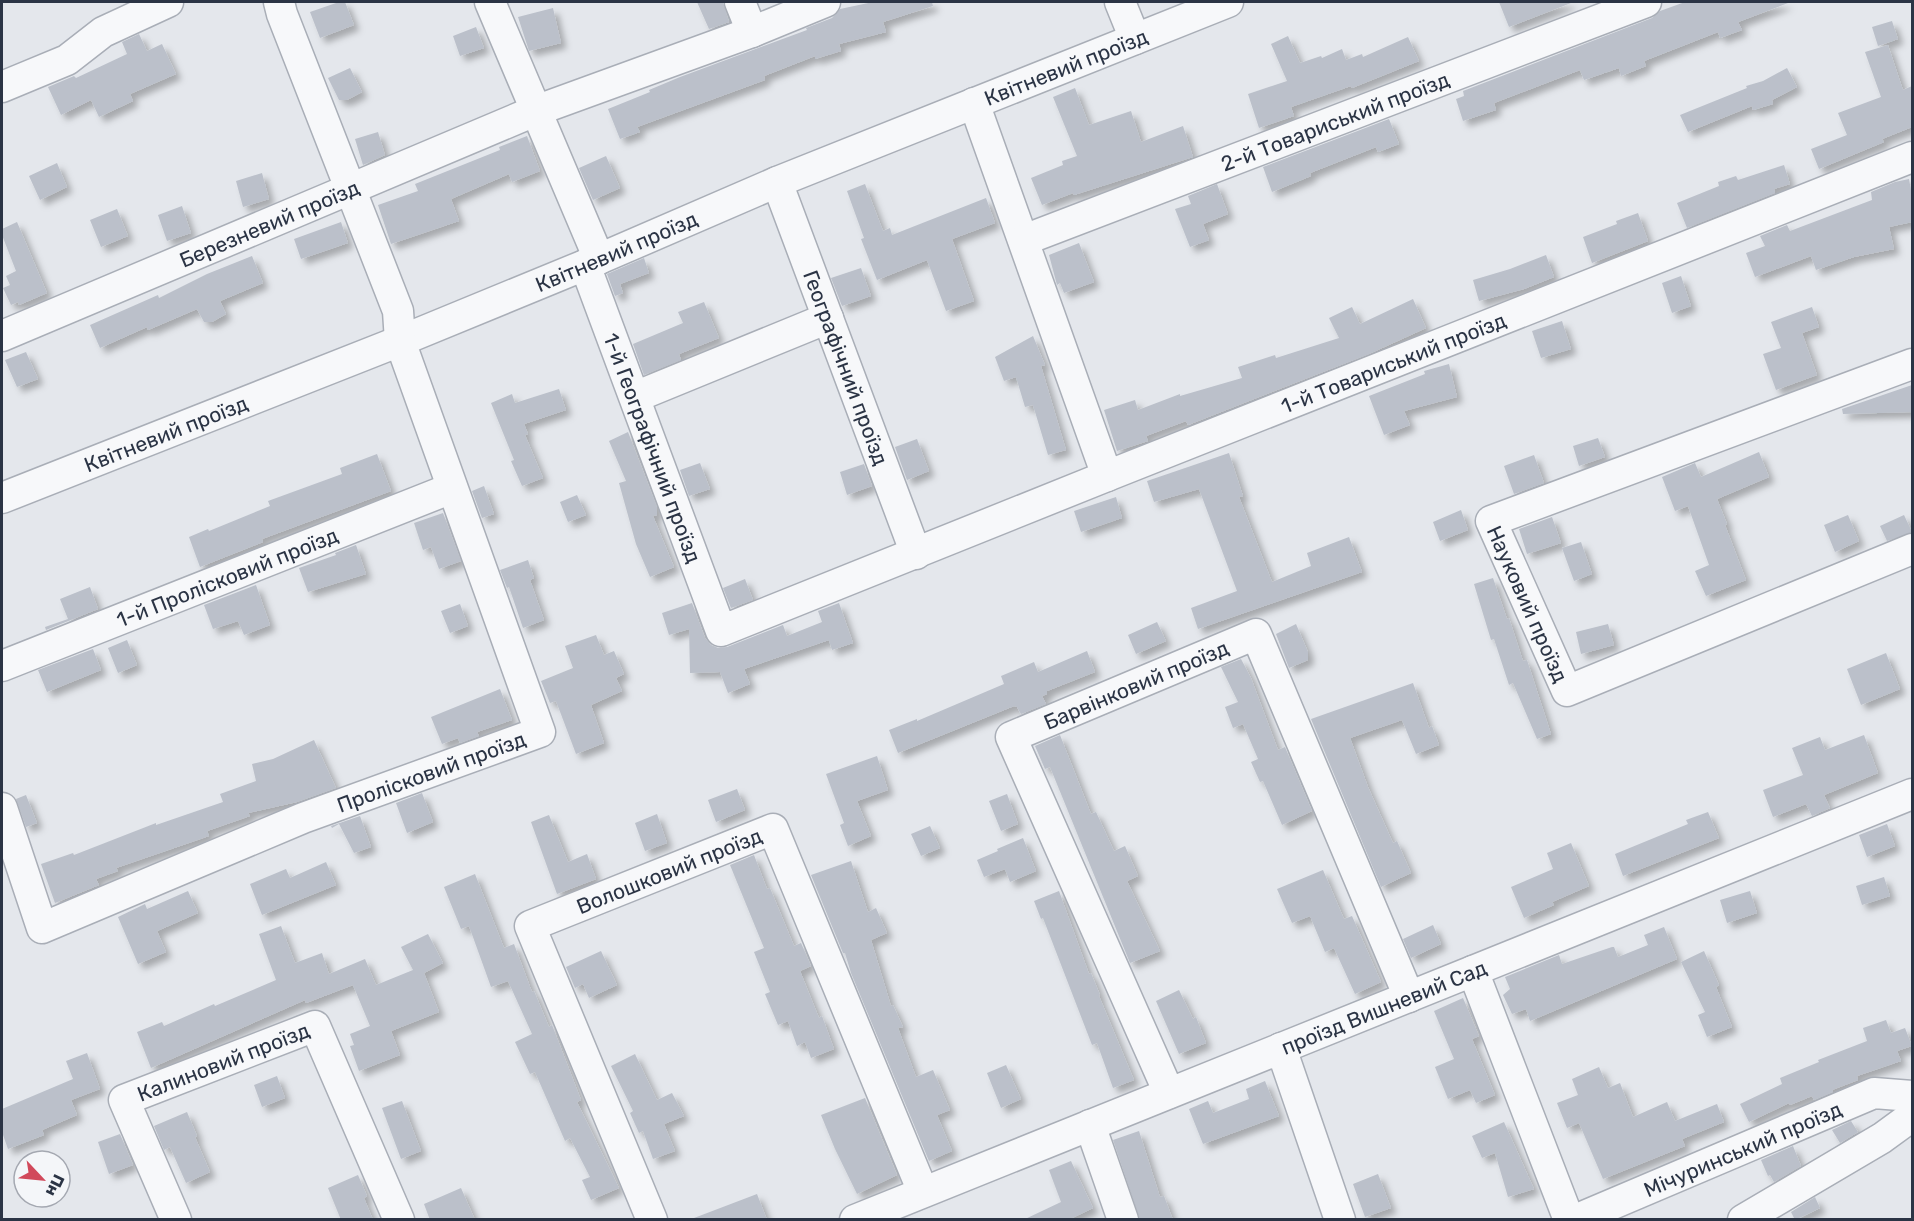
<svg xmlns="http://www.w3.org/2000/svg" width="1914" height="1221" viewBox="0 0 1914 1221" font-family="Rubik,sans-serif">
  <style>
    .building { fill: #bbc0ca; filter: url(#shadow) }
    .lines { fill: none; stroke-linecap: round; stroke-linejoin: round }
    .minor-casing { stroke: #a9aeb7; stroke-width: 33 }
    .minor { stroke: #f7f8fa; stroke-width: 30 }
    .labels { text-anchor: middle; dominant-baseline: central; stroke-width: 6; stroke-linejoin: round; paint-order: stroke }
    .street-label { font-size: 21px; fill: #2b3445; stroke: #f4f6f9 }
  </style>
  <defs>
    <filter id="shadow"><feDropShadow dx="5.5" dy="5.5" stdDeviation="3" flood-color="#0004"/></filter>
  </defs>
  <rect width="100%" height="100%" fill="#e4e7ec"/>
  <path class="building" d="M339,2h6l9,23 -34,13 -10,-26z
    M697,2h26l6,20 -20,7z
    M873,2h59l1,4 -50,16 3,10 -47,12 2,7 -26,8v-3l-51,20 1,4 -128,47 3,5 -20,7 -12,-30 42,-17 -1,-2 31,-13 127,-47 -1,-2 26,-10 8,-9z
    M1499,2h71l1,1 -62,24z
    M1685,2l103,1 -50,19 4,8 -22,8 -2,-6 -74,29 2,5 -25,10 -2,-8 -35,12 -4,-10 -86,33 2,7 -33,11 -7,-22 8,-3 -1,-5 189,-73 8,-7z
    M553,8l8,35 -32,8 -11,-34z
    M1892,21l6,18 -20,7 -6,-19z
    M476,27l8,21 -24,8 -7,-20z
    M139,34l8,17 15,-7 14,30 -46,20 3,7 -34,16 -8,-17 -30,15 -13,-28 26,-11 2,2 51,-24 -5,-12z
    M1288,36l12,27 21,-7 1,2 20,-9 4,11 16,-6 1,3 45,-20 11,24 -67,27 -1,-2 -60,21 3,9 -35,12 -11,-34 39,-13 -16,-37z
    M1888,45l15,45 9,-4v41l-30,12 2,3 -65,27 -8,-20 36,-14 -9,-22 43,-16 -16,-45z
    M350,68l12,24 -15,8h-8l-11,-22z
    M1787,68l10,19 -25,13 1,4 -20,6 -1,-4 -64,26 -8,-17 67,-27 -1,-2 17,-5z
    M1075,88l14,37 42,-14 10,31 42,-16 10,31 -119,38 -1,-2 -31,12 -11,-27 32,-13 -1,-4 15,-5 -24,-59z
    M1389,119l10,25 -21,8 -2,-5 -66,26 1,3 -39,16 -9,-25z
    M378,132l7,23 -22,10 -8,-26z
    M527,136l13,35 -28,11 -3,-8 -58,25 8,22 -68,23 -13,-39 40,-14 -3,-7 85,-34 -1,-3z
    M606,156l14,32 -27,12 -14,-32z
    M57,163l10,24 -27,13 -11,-24z
    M1784,165l6,19 -16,5 1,4 -88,35 -10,-25 42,-17 -1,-4 18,-6 2,4z
    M262,173l7,26 -26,8 -7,-26z
    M1909,179l3,17v26l-23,5 5,22 -40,8 -38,13 -5,-14 -56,21 -9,-24 19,-7 -5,-10 27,-11 3,6 82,-31 -1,-8 24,-10z
    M865,184l18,47 7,-3 2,7 94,-37 9,25 -43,16 22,62 -28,10 -19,-51 -50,20 -16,-41 3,-1 -17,-47z
    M1217,184l11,30 -25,10 6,16 -19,7 -15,-38 16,-5 -3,-8z
    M182,206l9,27 -24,8 -9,-26z
    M117,209l11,27 -27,11 -11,-27z
    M1638,213l10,28 -56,22 -9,-26 34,-13 -1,-3z
    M17,222l30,71 -28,12 -1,-3 -7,3 -8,-17 7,-3 -4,-9 10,-5 -14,-36v-6z
    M341,222l7,21 -47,16 -7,-20z
    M1079,243l15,39 -30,11 -4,-10 -3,2 -8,-30z
    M1546,255l8,22 -30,12 -45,12 -6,-21 37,-11z
    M252,256l11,27 -43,18 6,13 -14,8h-8l-7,-13 -49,21 -1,-3 -47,21 -10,-23 68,-30 1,3 48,-24z
    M644,258l5,15 -29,11 3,9 -8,3 -8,-22z
    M861,268l10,28 -29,10 -11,-28z
    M1681,276l10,30 -19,7 -10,-30z
    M1413,299l13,29 -57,26 -181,71 -2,-4 -40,15 2,5 -31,10 -13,-41 31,-10 3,10 42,-16v2l62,-18 -4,-11 37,-12 1,3 63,-20 -10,-20 23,-11 8,17z
    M704,302l15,36 -40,16 2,6 -37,15 -11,-31 50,-21 -5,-11z
    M1812,307l7,20 -17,6 15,42 -41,15 -13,-36 18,-6 -10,-26z
    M1562,321l9,28 -30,9 -9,-27z
    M1033,336l12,29 -4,1 25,84 -18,5 -15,-50 -8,2 -9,-30 -12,4 -9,-24z
    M26,352l12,27 -21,8 -12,-27z
    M1449,364l8,33 -53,14 6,14 -26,10 -15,-39 56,-22 -1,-3z
    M1912,385v27l-69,2 -1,-5z
    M559,389l7,21 -42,14 4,10 -3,1 18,43 -21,8 -11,-25 3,-1 -23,-57 21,-9 3,9z
    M628,432l29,75v8l-4,1 21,51 -24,10 -14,-33 -17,-61 7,-2 -17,-40z
    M1598,438l7,19 -26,9 -6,-20z
    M917,439l12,32 -22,9 -12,-33z
    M1759,452l10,25 -52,22 10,25 -2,1 21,55 -40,16 -11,-25 14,-6 -21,-59 -13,5 -13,-34 33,-14 6,14z
    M1229,453l14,43 -4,1 33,85 39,-16 -4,-13 42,-16 13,35 -164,57 -7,-21 46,-17 -38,-102 -45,13 -7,-21z
    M377,454l14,37 -129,48 1,3 -63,25 -11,-30 19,-8 1,2 61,-25 -2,-5 74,-27 -2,-6z
    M1534,455l10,28 -30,11 -10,-28z
    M700,463l10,26 -21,7 -9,-26z
    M864,464l8,22 -25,9 -7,-23z
    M484,486l10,28 -12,4 -10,-27z
    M577,495l9,20 -18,7 -8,-20z
    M1116,497l6,21 -41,14 -7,-21z
    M1461,510l7,20 -28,11 -7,-19z
    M443,513l18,48 -22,8 -8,-22 -8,3 -9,-27z
    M1848,515l11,26 -24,11 -11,-27z
    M1904,515l8,17 -25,9 -7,-15z
    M1552,517l9,26 -34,11 -8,-25z
    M1581,542l11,32 -18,7 -12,-33z
    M356,545l10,29 -58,18 -9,-24 37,-13 -1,-2z
    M528,560l6,18 -4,2 14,40 -21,8 -14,-41 -2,1 -7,-18z
    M1493,578l14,41 2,-1 14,43 4,-1 24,74 -14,5 -24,-56 -4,2 -15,-46 -3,1 -17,-56z
    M745,579l8,21 -22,8 -8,-20z
    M256,585l14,40 -26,10 -6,-14 -25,8 -9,-24z
    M90,587l8,22 -52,21 -1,-3 23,-8 -8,-20z
    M692,603l13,35 6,7 7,3 9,-1 56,-22 4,11 35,-14 -4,-11 21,-8 14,40 -21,7 -3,-10 -85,29 6,15 -22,9 -8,-21 -30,1 -1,-44 -20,6 -7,-22z
    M460,604l8,22 -18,7 -9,-22z
    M1157,622l9,19 -30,13 -8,-19z
    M1296,624l12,28v8l-19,8 -13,-34z
    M1608,624l6,21 -33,9 -5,-22z
    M596,635l8,20 10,-4 10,23 -8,4 6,13 -31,14 13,38 -28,11 -20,-53 -6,2 -9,-22 32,-13 -8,-22z
    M127,640l10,25 -19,8 -10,-25z
    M93,649l8,21 -54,22 -9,-22z
    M1087,651l8,21 -48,19v3l-5,2 4,8 -25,10 -4,-7 -3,-1 -116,47 -9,-23 28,-11v2l87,-37 -3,-8 33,-14 4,10z
    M1886,653l14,36 -39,16 -14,-36z
    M1241,659l10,19 27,72 7,-3 27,64 -30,14 -19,-44 -3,1 -9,-20 7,-3 -15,-35 -10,4 -8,-21 13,-5 -17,-35z
    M1413,683l16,45 3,-2 7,19 -23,9 -14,-34 -52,18 18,49 25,56 4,-2 14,32 -30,14 -70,-168z
    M500,689l12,31 -35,12 2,4 -19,7 -2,-5 -16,6 -11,-27z
    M1060,735l31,79 5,-2 18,39 11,-5 13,30 -11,5 33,70 -30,12 -80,-196 -5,2 -10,-23z
    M1864,735l14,38 -54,22 6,13 -18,8 -6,-12 -33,13 -10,-27 40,-15 -11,-27 28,-11 5,13z
    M314,740l22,48 -39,14 -49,11 2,3 -43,15 2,5 -93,32 2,3 -22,8 3,6 -44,18 -14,-39 32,-11 1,2 82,-32v2l67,-23 -3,-8 36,-13 -4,-17 21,-5z
    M877,756l11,34 -31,11 14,35 -23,10 -8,-21 4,-2 -18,-49z
    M737,789l8,21 -29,12 -8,-22z
    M422,793l11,29 -26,11 -11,-30z
    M1007,794l11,30 -17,7 -12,-30z
    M26,795l11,28 -11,4 -10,-28z
    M1708,812l11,26 -96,38 -8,-22 73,-30 -2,-4z
    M657,814l10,29 -22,8 -10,-28z
    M549,815l19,47 19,-8 9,25 -39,15 -26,-72z
    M360,816l11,31 -17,6 -15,-29 -7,4 -1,-2z
    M1887,824l8,22 -28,11 -8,-22z
    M930,826l10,22 -19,8 -10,-22z
    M1023,838l13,33 -26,11 -5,-13 -21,8 -7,-17 21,-9 -1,-2z
    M1571,843l18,43 -37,16 2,3 -30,13 -13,-31 42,-18 -6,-16z
    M754,855l13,34 3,-1 24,58 7,-3 10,23 -11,5 19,47 3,-2 12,33 -23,9 -6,-16 -8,4 -9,-25 -10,4 -13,-31 5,-2 -16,-40 10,-4 -34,-83z
    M851,861l17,51 8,-4 11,25 -16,7 20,66 2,-1 10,22 -5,1 18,49 17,-7 17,40 -13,5 15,36 -23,10 -78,-188 -6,-20h-2l-32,-78z
    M326,862l10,23 -74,30 -12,-31 36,-15 4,9z
    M1323,870l21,49 8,-3 29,66 -26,12 -21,-46 -9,4 -15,-36 -18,7 -15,-34z
    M475,874l29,74 10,-4 18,48 2,-1 15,36 3,-2 29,75 -4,2 42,86 -28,12 -9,-20 8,-3 -20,-39 -5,3 -30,-69 -5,2 -15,-32 17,-8 -24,-53 -17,6 -22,-61 -8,3 -17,-42z
    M1884,877l6,19 -28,9 -6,-19z
    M188,891l10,22 -41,18 9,21 -28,12 -20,-47 27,-13 2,5z
    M1059,891l30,83 2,-1 9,22 -1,1 35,84 -21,8 -16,-45 -5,2 -49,-127 -2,1 -7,-18z
    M1750,891l7,22 -30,10 -7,-23z
    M1433,925l8,19 -30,14 -8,-19z
    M281,926l14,37 27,-10 7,21 36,-15 11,26 37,-15 -12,-23 27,-13 15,29 -19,10 15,39 -48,19 9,24 -41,16 -9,-25 4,-1 -4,-11 20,-8 -17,-41 -47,18 -1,-3 -154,68 -14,-36 25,-10 2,4 50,-22 1,2 61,-26 -17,-46z
    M1664,927l13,32 -147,62 -4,-12 -14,5 -9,-19 7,-6 -5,-12 54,-22 3,9 50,-17h2l4,10 30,-12 -4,-10z
    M601,951l16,34 -28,13 -6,-14 -8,4 -9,-21z
    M1704,951l15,34 -3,2 16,40 -25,10 -9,-22 7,-3 -24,-50z
    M1179,990l14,29 3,-2 10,26 -27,11 -23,-53z
    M1463,998l16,38 -7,3 23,56 -19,8 -6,-13 -22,9 -13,-32 19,-8 -20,-48z
    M1886,1020l5,13 14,-5 7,18 -15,5 4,10 -44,15 1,4 -26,10 1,2 -19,8 -2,-4 -22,9 -1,-2 -40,19 -9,-18 42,-20 -2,-6 39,-16 -1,-2 49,-19 -4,-13z
    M87,1053l13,36 -29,11 6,15 -35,15 2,5 -36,14 -6,-17v-23l71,-30 -7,-18z
    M635,1054l22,46 15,-7 12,23 -20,8 11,27 -22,8 -10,-28 -4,2 -9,-20 3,-2 -22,-45z
    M1006,1065l15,34 -20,9 -14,-35z
    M1599,1067l9,21 12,-5 13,34 34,-15 8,19 42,-17 7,18 -42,17 3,7 -82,33 -24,-56 -12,5 -10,-25 21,-8 -6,-16z
    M277,1076l8,22 -23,9 -8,-22z
    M1265,1081l14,35 -76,28 -14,-35 19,-8 5,12 36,-14 -3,-10z
    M865,1098l32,77 -40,19 -22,-45 -14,-34z
    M402,1101l19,50 -20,8 -19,-51z
    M187,1112l10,24 -2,1 15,35 -24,11 -16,-36 -6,3 -10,-24z
    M1851,1121l7,11 -18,11 -8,-13z
    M1504,1122l30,67 -26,8 -13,-44 -13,5 -10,-22z
    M1139,1131l21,66 4,-1 9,24h-33l-27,-80z
    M120,1134l13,31 -24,9 -11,-32z
    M1793,1146l8,20 -27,16 -4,-7 -2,1 -7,-16z
    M1071,1161l22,47 -25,12h-45l38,-18 -12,-32z
    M1378,1174l13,34 -26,9 -12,-33z
    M358,1175l9,21 -3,2 9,22h-32l-13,-32z
    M461,1188l14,32h-45l-6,-16z
    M757,1194l10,26h-72l-1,-2z
    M1815,1197l5,11 -25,12 -4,-8z"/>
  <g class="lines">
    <g class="minor-casing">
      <g id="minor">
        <path d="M490,2l109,257"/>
        <path d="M740,2l12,30"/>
        <path d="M1120,2l15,37"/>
        <path d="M2,87l65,-27 36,-28 65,-30"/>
        <path id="s1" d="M974,103l133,373 805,-319"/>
        <path id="s2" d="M777,182l139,372"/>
        <path id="s3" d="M1024,240l622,-238"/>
        <path id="s4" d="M585,265l136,366 386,-155"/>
        <path id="s5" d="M2,336l533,-225 217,-79 73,-30"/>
        <path id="s6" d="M1912,364l-421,157 76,170 345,-142"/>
        <path d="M635,397l193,-79"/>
        <path id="s7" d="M2,498l398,-157 185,-76 192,-83 451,-180"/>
        <path id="s8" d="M2,666l450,-178"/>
        <path id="s9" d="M2,808l40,120 261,-110 237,-86 -140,-391 -2,-30 -116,-297 -3,-12"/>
        <path d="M1473,971l96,249"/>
        <path d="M1281,1048l59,172"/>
        <path id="s10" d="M1169,1093l-158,-356 245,-103 153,363"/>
        <path d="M1090,1125l33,95"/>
        <path id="s11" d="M176,1220l-52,-120 191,-74 84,194"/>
        <path id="s12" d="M652,1220l-122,-294 243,-97 150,363"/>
        <path id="s13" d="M855,1220l1057,-426"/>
        <path id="s14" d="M1575,1220l299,-127 38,3"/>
        <path d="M1743,1220l139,-82 30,-22"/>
      </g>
    </g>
    <use href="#minor" class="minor"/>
  </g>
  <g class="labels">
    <g class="street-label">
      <text stroke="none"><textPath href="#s7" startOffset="1148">Квітневий проїзд</textPath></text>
      <text stroke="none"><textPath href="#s3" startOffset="333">2-й Товариський проїзд</textPath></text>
      <text stroke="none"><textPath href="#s5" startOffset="290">Березневий проїзд</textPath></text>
      <text stroke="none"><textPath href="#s7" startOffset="662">Квітневий проїзд</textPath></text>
      <text stroke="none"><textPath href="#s1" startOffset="704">1-й Товариський проїзд</textPath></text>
      <text stroke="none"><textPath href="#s2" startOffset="198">Географічний проїзд</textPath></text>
      <text stroke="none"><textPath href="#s7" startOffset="176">Квітневий проїзд</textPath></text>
      <text stroke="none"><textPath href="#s4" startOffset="195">1-й Географічний проїзд</textPath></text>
      <text stroke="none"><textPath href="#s8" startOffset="242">1-й Пролісковий проїзд</textPath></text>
      <text stroke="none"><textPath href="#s6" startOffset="540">Науковий проїзд</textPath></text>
      <text stroke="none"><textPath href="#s10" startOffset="525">Барвінковий проїзд</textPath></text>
      <text stroke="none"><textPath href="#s9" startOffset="546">Пролісковий проїзд</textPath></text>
      <text stroke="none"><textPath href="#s12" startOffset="468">Волошковий проїзд</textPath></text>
      <text stroke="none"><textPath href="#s13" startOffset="570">проїзд Вишневий Сад</textPath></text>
      <text stroke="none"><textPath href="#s11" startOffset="237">Калиновий проїзд</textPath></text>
      <text stroke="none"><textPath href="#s14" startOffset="182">Мічуринський проїзд</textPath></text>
    </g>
  </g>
  <rect width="1914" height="1221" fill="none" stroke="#2b3445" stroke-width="6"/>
  <g transform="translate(42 1179) rotate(116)"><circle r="28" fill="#f4f6f9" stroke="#a4a8b1" stroke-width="1.5"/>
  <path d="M0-4.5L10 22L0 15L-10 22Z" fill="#d1495b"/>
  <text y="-9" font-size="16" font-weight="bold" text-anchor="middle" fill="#2b3445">Пн</text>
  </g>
</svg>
